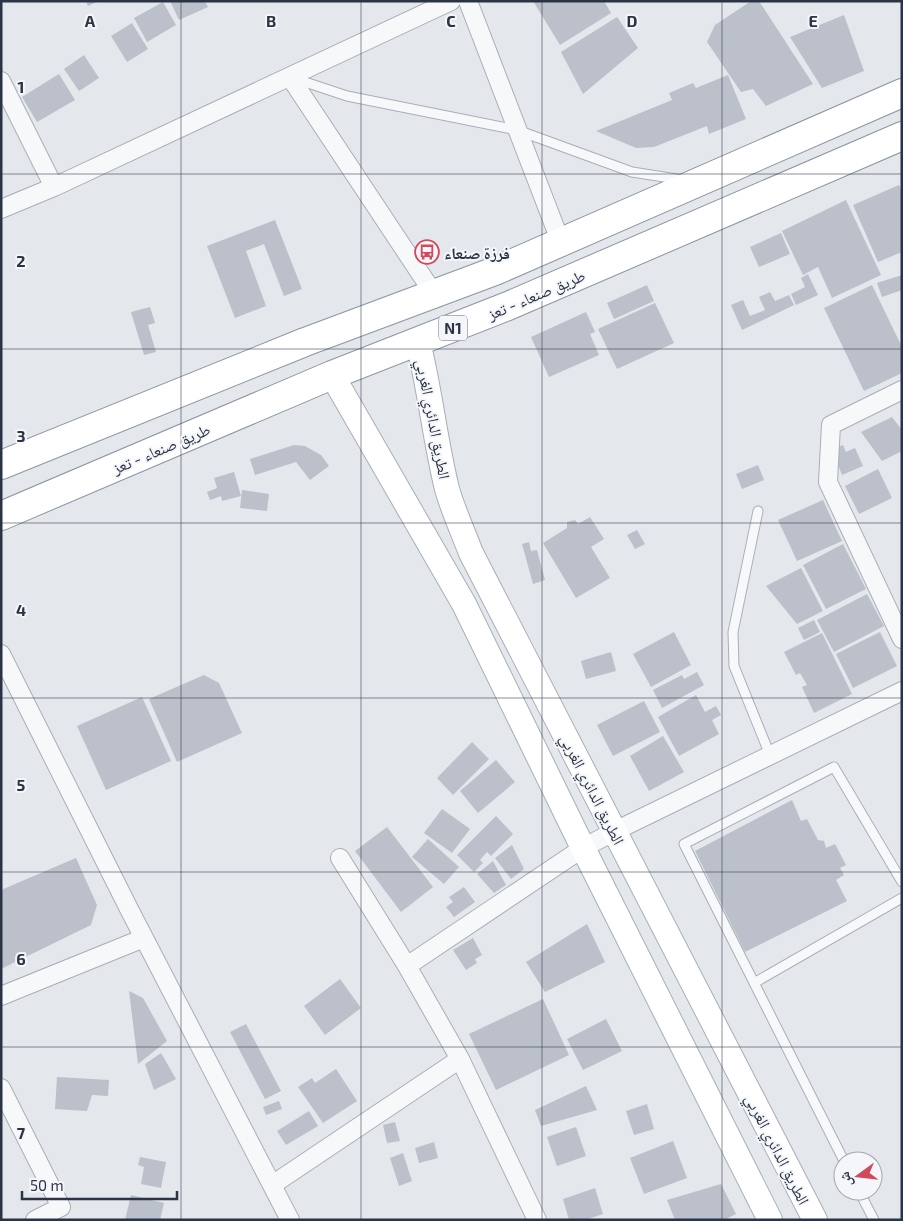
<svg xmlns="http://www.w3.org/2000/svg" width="903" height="1221" viewBox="0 0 903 1221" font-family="'Exo 2','Noto Naskh Arabic',sans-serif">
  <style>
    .building { fill: #bbc0ca }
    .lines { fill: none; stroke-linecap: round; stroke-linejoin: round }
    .lane-casing { stroke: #a9aeb7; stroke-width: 11 }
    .street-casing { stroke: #a9aeb7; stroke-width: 20 }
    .secondary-casing { stroke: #a9aeb7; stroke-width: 26 }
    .highway-casing { stroke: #8b94a3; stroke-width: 30 }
    .lane { stroke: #f7f8fa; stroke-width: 9 }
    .street { stroke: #f7f8fa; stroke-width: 18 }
    .secondary { stroke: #fff; stroke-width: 24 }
    .highway { stroke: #fff; stroke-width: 28 }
    .grid { fill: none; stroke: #2b3445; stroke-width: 1; stroke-opacity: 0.55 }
    .labels { text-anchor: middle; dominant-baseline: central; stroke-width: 4; stroke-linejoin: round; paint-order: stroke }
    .shield { fill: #f4f6f9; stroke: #676e7b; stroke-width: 1 }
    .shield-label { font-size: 15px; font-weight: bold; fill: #2b3445 }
    .poi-label { font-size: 16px; font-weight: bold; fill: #2b3445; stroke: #f4f6f9; text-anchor: start }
    .street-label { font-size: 16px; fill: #2b3445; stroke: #f4f6f9 }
    .grid-label { font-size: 16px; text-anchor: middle; font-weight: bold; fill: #2b3445; stroke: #f4f6f9; stroke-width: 4; stroke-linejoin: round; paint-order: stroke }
  </style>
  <rect width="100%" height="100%" fill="#e4e7ec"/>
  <path class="building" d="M86,1h13l-11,5z
    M170,1h35l3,6 -29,13z
    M533,1h71l7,12 -51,32z
    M751,1h8l54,83 -47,22 -13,-17 -12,3 -34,-50 8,-17z
    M163,2l13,23 -29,17 -13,-24z
    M844,15l20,56 -42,17 -32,-51z
    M617,17l21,31 -55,46 -22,-42z
    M132,23l16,26 -21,13 -16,-26z
    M84,55l15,23 -20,13 -15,-22z
    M59,74l16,26 -38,22 -15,-25z
    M728,75l18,44 -37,15 -2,-8 -53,21 -18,1 -40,-17 76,-31 -3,-7 24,-10 3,5z
    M899,185l3,7v60l-24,10 -25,-57z
    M846,200l35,75 -49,23 -14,-31 -15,8 -21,-44z
    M275,220l27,69 -18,7 -20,-52 -18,7 20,55 -31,12 -28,-72z
    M781,233l9,21 -31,13 -9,-20z
    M808,274l10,21 -22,10 -5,-11 14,-7 -4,-9z
    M902,275v15l-20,7 -5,-14z
    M647,285l7,16 -40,18 -7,-16z
    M872,285l30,62v26l-38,18 -40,-83z
    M770,292l5,9 14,-6 5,10 -52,25 -11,-25 12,-5 7,16 15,-6 -6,-13z
    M655,303l19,40 -57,26 -19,-40z
    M150,307l5,16 -7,2 8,27 -12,3 -13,-43z
    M586,312l9,20 -5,2 9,21 -50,22 -18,-40z
    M892,417l10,13v21l-20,10 -21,-29z
    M294,445l11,1 16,9 8,11 -19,14 -14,-18 -41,13 -5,-16z
    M843,445l3,7 9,-4 8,18 -21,9 -10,-26z
    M758,465l6,15 -22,9 -6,-15z
    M878,469l14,29 -33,16 -14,-28z
    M234,472l7,24 -19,5 -1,-5 -11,4 -3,-8 10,-4 -3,-10z
    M242,490l27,4 -2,17 -27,-3z
    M823,500l19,41 -45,20 -19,-41z
    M590,517l14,22 -13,8 19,31 -34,20 -33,-55 24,-15v-6l8,-2 3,4z
    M637,530l8,14 -10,5 -8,-14z
    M529,542l2,9 6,-1 8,30 -12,4 -11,-40z
    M843,544l23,45 -40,20 -23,-44z
    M801,568l22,43 -26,13 -31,-38z
    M867,594l17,32 -50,26 -17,-32z
    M814,620l6,12 -16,8 -6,-12z
    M674,632l17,33 -40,22 -18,-33z
    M880,632l17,34 -44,22 -17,-34z
    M822,633l30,61 -38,19 -12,-26 5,-2 -7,-12 -4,2 -12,-23z
    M611,652l5,19 -30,8 -5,-18z
    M697,672l7,13 -42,23 -9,-18 29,-15 2,4z
    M204,675l15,8 23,50 -65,29 -28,-63z
    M696,695l9,17 11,-6 5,9 -9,5 7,14 -40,22 -21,-39z
    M142,697l29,64 -65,29 -29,-64z
    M644,701l16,31 -47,24 -16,-31z
    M663,736l21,36 -35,19 -19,-35z
    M472,742l17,17 -36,36 -16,-17z
    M496,760l19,22 -37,31 -18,-22z
    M792,800l9,21 6,-2 11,21 6,1 2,7 9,-4 11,21 -6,3 4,7 -8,5 11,21 -102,51 -50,-101z
    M442,809l28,20 -18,24 -28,-20z
    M496,816l17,18 -22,22 -4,-4 -7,8 3,3 -9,9 -17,-17z
    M387,827l46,60 -32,25 -46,-61z
    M428,839l31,28 -15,17 -32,-27z
    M512,845l12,24 -13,10 -16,-21z
    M76,858l21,47 -6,20 -90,44v-79z
    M493,861l13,24 -12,8 -17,-19z
    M464,887l11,15 -21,15 -8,-10 7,-5 -4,-5z
    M587,924l18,38 -60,30 -19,-30z
    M473,938l9,17 -7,4 2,4 -11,7 -13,-20z
    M340,979l21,29 -36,27 -21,-29z
    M129,991l14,7 24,43 -29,23z
    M543,999l26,56 -73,35 -27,-56z
    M606,1019l16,32 -39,19 -16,-31z
    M246,1024l35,67 -16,8 -35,-67z
    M161,1053l15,26 -22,11 -9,-26z
    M336,1069l21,32 -34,22 -25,-36 14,-9 3,5z
    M57,1077l52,3 -1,16 -16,-1 -5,16 -32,-2z
    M586,1086l11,24 -56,16 -6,-16z
    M279,1101l3,8 -16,6 -3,-8z
    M647,1104l7,25 -20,6 -8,-24z
    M309,1111l9,15 -32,19 -9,-14z
    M395,1122l5,19 -13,2 -4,-18z
    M576,1127l10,29 -29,10 -10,-29z
    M673,1141l14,37 -43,16 -14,-36z
    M434,1142l4,16 -19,5 -4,-15z
    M403,1153l9,28 -13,5 -9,-28z
    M140,1157l26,5 -5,26 -20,-4 3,-17 -6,-2z
    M721,1184l15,30 -12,6h-49l-8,-20z
    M595,1188l8,26 -18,6h-16l-6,-21z
    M131,1195l33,8 -4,17h-35z"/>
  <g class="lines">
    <g class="lane-casing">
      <path id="lane" d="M293,78l54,18 170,34 115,42 51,8
        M758,511l-25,121 1,34 36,89
        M754,983l148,-85
        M844,1161l-160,-317 150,-77 68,115
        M859,1191l15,29"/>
    </g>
    <g class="street-casing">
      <path id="street" d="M468,1l93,242
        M290,77l144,217
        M1,81l53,106
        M1,209l53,-22 397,-186
        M902,390l-71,35 -3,57 74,157
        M1,654l128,255 161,311
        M340,858l67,108
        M1,996l143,-58
        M460,1059l-53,-93 176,-118 32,-17 287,-140
        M1,1088l60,119 -26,13
        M272,1185l188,-126 77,161"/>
    </g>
    <g class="secondary-casing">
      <path id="secondary" d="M418,342c12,48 17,98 29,147 6,21 16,43 24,64l344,667
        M332,375l132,229 119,244 187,372"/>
    </g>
    <g class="highway-casing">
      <path id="highway" d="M1,465l304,-123 190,-71 407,-178
        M1,516l331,-141 176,-69 394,-170"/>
    </g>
    <use href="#lane" class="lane"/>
    <use href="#street" class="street"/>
    <use href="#secondary" class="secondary"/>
    <use href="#highway" class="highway"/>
  </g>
  <path class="grid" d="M181,1v1219M361,1v1219M542,1v1219M722,1v1219M1,174h901M1,349h901M1,523h901M1,698h901M1,872h901M1,1047h901"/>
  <defs>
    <g id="bus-ring" transform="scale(1.25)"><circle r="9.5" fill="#f4f6f9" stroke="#d1495b" stroke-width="1.5"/><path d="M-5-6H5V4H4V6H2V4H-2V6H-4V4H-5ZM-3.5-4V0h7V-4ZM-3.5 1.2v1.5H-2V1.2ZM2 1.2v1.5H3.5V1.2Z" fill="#d1495b"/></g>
  </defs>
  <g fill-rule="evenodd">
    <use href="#bus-ring" x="427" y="252"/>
  </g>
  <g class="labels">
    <rect class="shield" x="439" y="315.5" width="28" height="25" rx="4"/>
    <g class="shield-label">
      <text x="453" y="328">N1</text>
    </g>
    <g class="poi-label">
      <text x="444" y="252">فرزة صنعاء</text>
    </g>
    <g class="street-label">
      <text transform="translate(536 294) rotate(-23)">طريق صنعاء - تعز</text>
      <text transform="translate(434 419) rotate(79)">الطريق الدائري الغربي</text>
      <text transform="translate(161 448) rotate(-23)">طريق صنعاء - تعز</text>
      <text transform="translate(593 789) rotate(63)">الطريق الدائري الغربي</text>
      <text transform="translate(778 1149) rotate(63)">الطريق الدائري الغربي</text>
    </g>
  </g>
  <g class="grid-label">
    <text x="90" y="27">A</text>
    <text x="271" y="27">B</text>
    <text x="451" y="27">C</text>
    <text x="632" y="27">D</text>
    <text x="813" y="27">E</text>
    <text x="21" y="93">1</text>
    <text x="21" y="267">2</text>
    <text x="21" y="442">3</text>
    <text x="21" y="616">4</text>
    <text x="21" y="791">5</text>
    <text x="21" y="965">6</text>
    <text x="21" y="1139">7</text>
  </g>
  <rect width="903" height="1221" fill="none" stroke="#2b3445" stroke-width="5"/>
  <g transform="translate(858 1176) rotate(255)"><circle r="24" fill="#f4f6f9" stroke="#a4a8b1"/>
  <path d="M0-4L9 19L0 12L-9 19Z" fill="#d1495b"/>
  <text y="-8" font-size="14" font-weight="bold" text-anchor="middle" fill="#2b3445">ش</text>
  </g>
  <path d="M22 1191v8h155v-8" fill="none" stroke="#2b3445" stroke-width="2.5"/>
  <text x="30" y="1191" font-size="15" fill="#2b3445" stroke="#f4f6f9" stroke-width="4" paint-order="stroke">50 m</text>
</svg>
